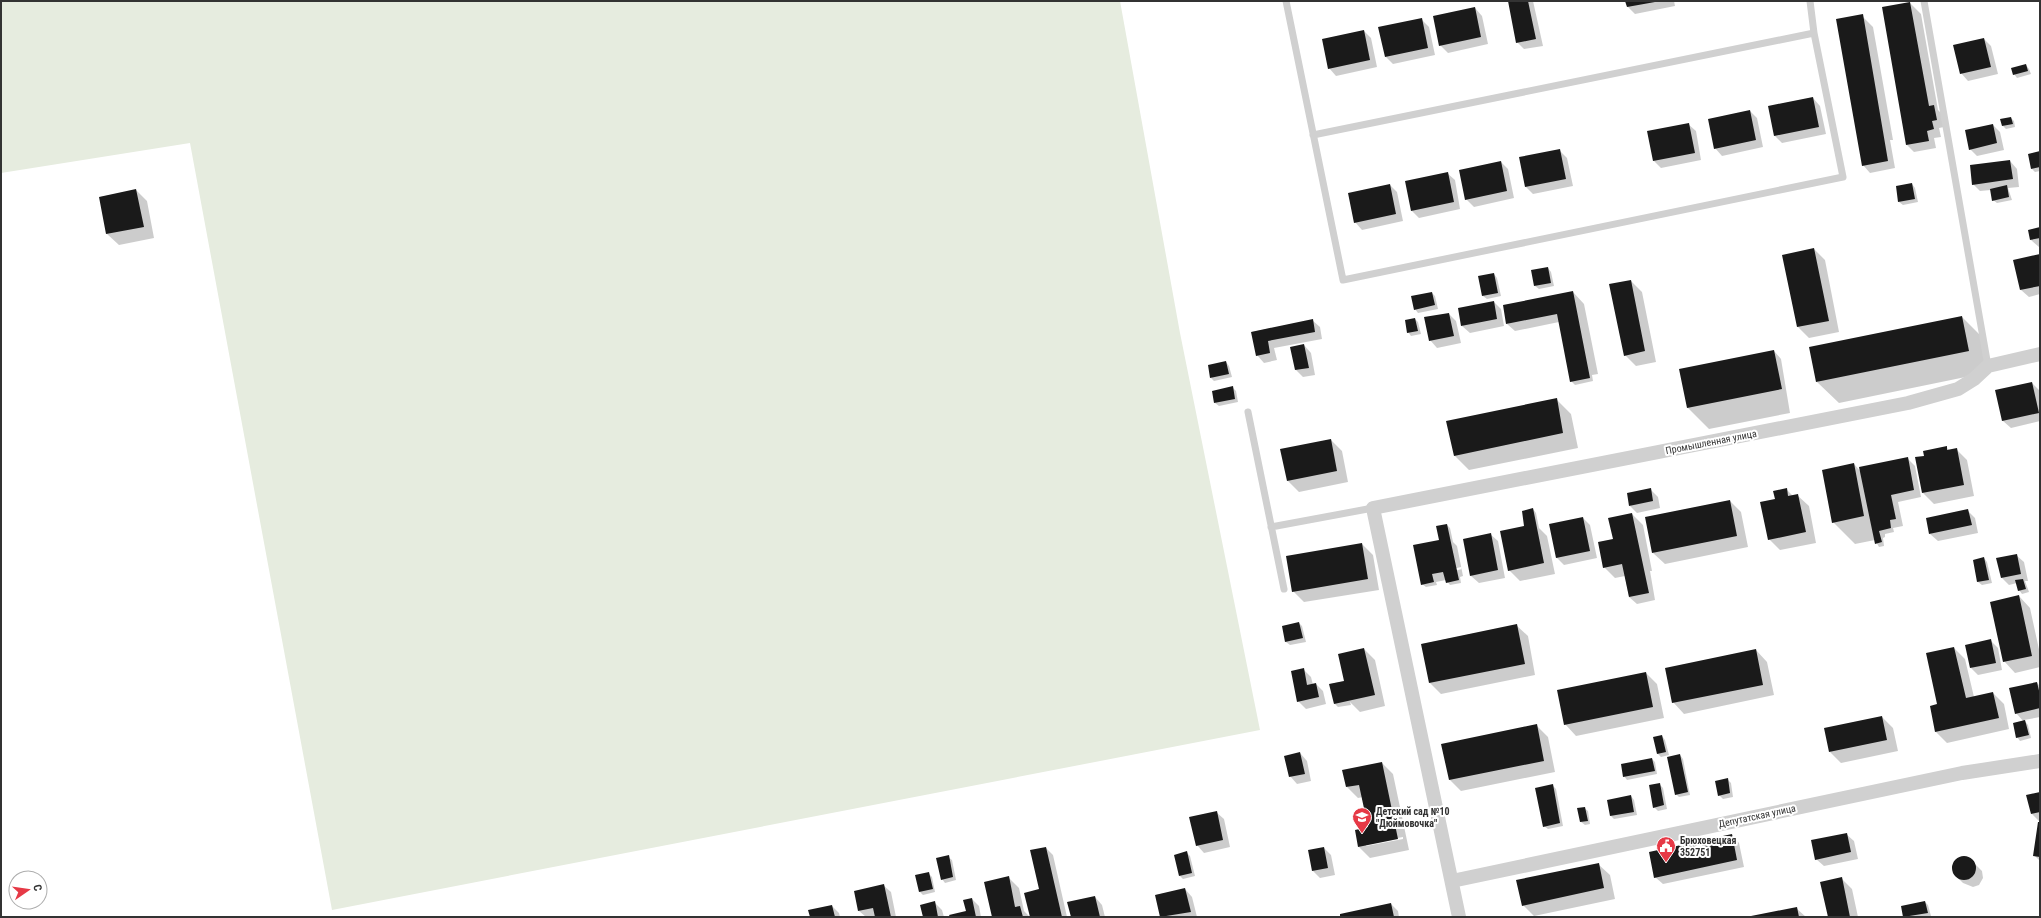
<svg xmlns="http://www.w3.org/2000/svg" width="2041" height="918" viewBox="0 0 2041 918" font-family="'Roboto Condensed',sans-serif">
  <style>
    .green { fill: #e6ecdf }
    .shadow { fill: #0003; fill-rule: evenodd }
    .building { fill: #1a1a1a }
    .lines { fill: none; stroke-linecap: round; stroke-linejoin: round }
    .lane { stroke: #d0d0d0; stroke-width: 7 }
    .street { stroke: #d0d0d0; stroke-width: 14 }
    .labels { text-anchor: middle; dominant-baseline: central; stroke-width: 4; stroke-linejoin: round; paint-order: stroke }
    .street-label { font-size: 10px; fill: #333; stroke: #fff }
    .poi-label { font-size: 10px; font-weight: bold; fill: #333; stroke: #fff; text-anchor: start }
  </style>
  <rect width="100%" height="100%" fill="#fff"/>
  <path class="green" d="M1,1h1119l60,332 80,397 -928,180 -142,-767 -189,30z"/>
  <path class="shadow" d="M1509,1h24l10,45 -19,3 -7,-7z
    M1626,1h48l1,5 -40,8 -7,-7z
    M1910,3l11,11 17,96 3,3 3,14 -5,1 2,9 -7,1 2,10 -22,4 -7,-7z
    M1475,8l7,8 6,28 -40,9 -8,-8z
    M1862,16l11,11 20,113h-3l5,28 -25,5 -7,-8z
    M1421,19l8,8 6,28 -42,9 -7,-7z
    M1364,31l7,7 6,29 -41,9 -7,-8z
    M1984,39l7,7 7,28 -30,7 -7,-8z
    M2026,65l3,4 2,5 -14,4 -3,-4z
    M1813,98l7,8 6,28 -44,9 -7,-7 -6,-29z
    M1750,111l7,7 6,29 -41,9 -7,-8z
    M2011,118l3,3 1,6 -9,2 -3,-3z
    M1688,124l8,7 5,29 -40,8 -7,-7z
    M1993,125l7,7 4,18 -27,6 -7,-7z
    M1559,150l8,8 6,28 -40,8 -7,-7 -6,-29z
    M2040,152v19l-5,1 -3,-3 -3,-14z
    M2010,161l7,8 2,18 -11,1 4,12 -15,3 -4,-3 -2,-10 -11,1 -7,-7z
    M1501,162l7,7 6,29 -40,9 -8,-8z
    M1447,173l8,7 5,29 -41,9 -7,-7z
    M1912,184l3,4 3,14 -15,3 -4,-3z
    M1390,185l7,7 6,29 -41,9 -7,-8z
    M136,190l11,11 7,37 -35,7 -12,-11 -7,-37z
    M2040,228v19h-1l-8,-7z
    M1814,249l11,11 14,72 -30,6 -11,-11z
    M2040,255v39l-11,3 -8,-7z
    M1548,268l3,4 3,14 -15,3 -4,-3z
    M1494,274l3,4 4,18 -14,3 -4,-3z
    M1631,281l11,11 14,70 -20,4 -11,-11z
    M1573,292l11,12 14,70 -6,1 1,6 -18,4 -4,-4 -12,-59 -44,9 -8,-7z
    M1432,293l3,3 3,13 -20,4 -3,-4z
    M1494,302l7,7 3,17 -34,7 -8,-7z
    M1449,314l7,7 5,22 -24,5 -7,-8z
    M1962,317l21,21 7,34 -151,31 -22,-21z
    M1415,319l3,3 3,12 -10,2 -3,-4z
    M1312,320l8,7 2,12 -48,9 3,12 -13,3 -7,-8 -5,-23z
    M1304,345l7,8 4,22 -12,2 -7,-7 -5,-22z
    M1774,351l7,8 9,54 -81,16 -21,-21 -8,-38z
    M1226,362l3,4 3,11 -18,4 -3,-3z
    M2032,383l7,7 1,4v27l-29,7 -8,-7 -7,-30z
    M1232,387l4,4 2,11 -19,4 -4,-3z
    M1556,399l15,15 7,34 -109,22 -15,-15z
    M1331,440l11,11 6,31 -49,10 -11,-11z
    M1946,447l4,4 6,-2 11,11 7,36 -40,8 -11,-11 2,-37z
    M1907,458l8,8 6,31 -23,5 5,24 -10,2 1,4 -9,2v3l-2,1 1,8 -5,1 -4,-7 -20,4 -22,-22 21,-58 7,8z
    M1650,489l8,8 2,11 -23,5 -7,-7z
    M1786,489l7,7 4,-1 12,11 7,37 -36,7 -11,-11 7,-40z
    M1730,501l11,11 7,35 -83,17 -12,-11z
    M1533,509l3,4 3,15 8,8 8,38 -35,7 -11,-11z
    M1968,511l7,7 3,15 -40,8 -8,-7z
    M1632,514l11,11 9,46h-2l5,29 -18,4 -8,-7 -4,-21 -10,2 -11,-11 10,-27z
    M1583,518l7,7 7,33 -33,7 -8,-8z
    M1447,525l3,3 3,14 4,4 6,30 -3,1 1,6 -11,2 -4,-5 -10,2 1,3 -11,2 -4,-3zM1461,567l1,2 -12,3 -1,-2z
    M1490,534l8,7 7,37 -26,5 -8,-7z
    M1362,544l11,11 6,35 -75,12 -11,-11z
    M2016,555l8,7 4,19h-3l4,11 -7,2 -3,-4 -2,-7 -8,2 -7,-7z
    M1984,558l3,4 5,21 -10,2 -4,-3z
    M2019,596l11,12 10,46v13l-25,6 -11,-12z
    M1299,623l3,3 4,16 -16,3 -4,-3 -3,-16z
    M1516,625l12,11 7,39 -94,19 -11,-11 -8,-39z
    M1990,640l8,8 4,22 -24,5 -7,-7z
    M1954,648l11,11 9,38 19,-4 11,11 5,25 -62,14 -11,-11 3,-27z
    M1364,649l11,11 10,46 -25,6 -10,-10 1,3 -13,2 -3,-3 -5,-20 15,-3z
    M1756,650l11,12 7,33 -90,19 -11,-12z
    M1304,670l7,7 2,8 3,-1 7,7 3,13 -20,5 -8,-8z
    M1646,673l11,11 7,34 -88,18 -11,-12z
    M2037,683l3,3v31l-16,3 4,5 3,13 -11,3 -3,-4 7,-15 -8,-9z
    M1882,717l11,11 5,23 -57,12 -11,-11z
    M1537,726l11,11 7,35 -94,19 -11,-11 -7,-35z
    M1662,736l3,4 4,15 -8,2 -3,-3z
    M1300,753l7,8 4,20 -14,3 -7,-8z
    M1680,755l3,4 7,36 -11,2 -3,-3z
    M1652,759l3,3 2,12 -30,6 -3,-4z
    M1382,763l11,11 16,76 -39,8 -11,-11 10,-19 -6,-31 -5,1 -11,-11zM1403,837v2l-37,7v-2z
    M1727,779l4,4 2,14 -10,2 -4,-4z
    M1659,784l4,4 4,21 -9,2 -4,-4z
    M1552,785l4,4 7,37 -15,3 -4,-3z
    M2040,793v28h-1l-7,-7z
    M1631,796l3,4 3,15 -23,4 -3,-3 -3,-15z
    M1584,808l4,3 2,13 -5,1 -4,-3 -3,-13z
    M1216,812l8,7 6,28 -26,6 -7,-8z
    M2040,823v38l-6,-6z
    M1846,834l8,7 4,18 -34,7 -8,-7z
    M1732,835l7,8 5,24 -81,17 -8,-7z
    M1046,848l7,7 14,62h-36l9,-27z
    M1324,848l7,7 4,20 -15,3 -7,-7z
    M1187,853l3,3 5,20 -12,3 -3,-3z
    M948,857l4,3 4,20 -11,3 -3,-4z
    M1969,858l13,13 1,7 -4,7 -6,2 -10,-4 -8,-8 -2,-7 5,-9z
    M1598,864l12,11 5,24 -81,17 -11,-11z
    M928,873l4,4 3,15 -12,3 -3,-3z
    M1008,877l11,11 5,23 6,6h-37z
    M1841,878l11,11 6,28h-29z
    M883,885l8,7 5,25h-30l-7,-6z
    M1185,889l7,8 5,20h-36l-5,-22z
    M1095,897l7,8 3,12h-33z
    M972,899l7,7 2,11h-30l16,-5z
    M1925,902l3,3 3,11 -27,1 -2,-10z
    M935,903l7,7 2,7h-20z
    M1391,904l7,7 1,6h-58z
    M832,906l7,7 1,4h-29z
    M1796,908l10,9h-54z"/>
  <path class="building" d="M1508,1h20l8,38 -20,4z
    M1625,1h30v1l-28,5z
    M1910,2l19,104 5,-1 3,15 -5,1 2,8 -7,2 2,10 -23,4 -24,-138z
    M1475,7l6,30 -42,9 -6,-30z
    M1863,14l25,147 -26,5 -26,-147z
    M1422,18l6,30 -43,9 -7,-30z
    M1364,30l6,30 -42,9 -6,-30z
    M1984,38l7,29 -31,7 -7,-29z
    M2026,64l2,7 -15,4 -2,-7z
    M1813,97l6,30 -45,9 -6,-30z
    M1750,110l6,30 -42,9 -6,-30z
    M2011,117l2,7 -11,2 -2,-7z
    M1689,123l6,30 -42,8 -6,-30z
    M1993,124l4,19 -28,7 -4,-20z
    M1560,149l6,30 -41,8 -6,-30z
    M2040,151v16l-9,2 -3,-15z
    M2010,160l3,19 -41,6 -2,-20z
    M1501,161l6,30 -42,9 -6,-30z
    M1448,172l6,30 -43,9 -6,-30z
    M1912,183l3,16 -17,3 -2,-16z
    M1390,184l6,30 -42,9 -6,-30z
    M2007,185l2,12 -17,4 -2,-12z
    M136,189l8,38 -38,7 -7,-37z
    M2040,227v11l-10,2 -2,-10z
    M1814,248l15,73 -32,6 -15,-72z
    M2040,254v32l-20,4 -7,-30z
    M1548,267l3,16 -17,3 -3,-16z
    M1494,273l4,20 -16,3 -4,-20z
    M1631,280l14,71 -21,5 -15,-72z
    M1573,291l17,87 -20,4 -13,-68 -51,10 -3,-19z
    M1432,292l3,13 -21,5 -3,-14z
    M1494,301l3,18 -36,7 -3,-18z
    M1449,313l5,23 -25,5 -5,-24z
    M1962,316l7,35 -153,31 -7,-35z
    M1415,318l3,13 -11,2 -2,-13z
    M1313,319l2,13 -47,9 2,12 -14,3 -5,-24z
    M1304,344l5,24 -14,2 -5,-23z
    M1774,350l8,39 -95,19 -8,-39z
    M1226,361l3,13 -19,4 -2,-13z
    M2032,382l7,31 -37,8 -7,-31z
    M1233,386l2,13 -21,4 -2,-12z
    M1557,398l6,35 -109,23 -8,-35z
    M1331,439l6,32 -50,10 -7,-32z
    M1947,446v4l10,-2 7,37 -42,8 -7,-36 9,-1 -1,-5z
    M1908,457l6,33 -23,5 5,24 -6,1 1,8 -12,3 3,11 -7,2 -16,-77z
    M1854,463l10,53 -32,7 -10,-53z
    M1651,488l2,13 -24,5 -2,-13z
    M1787,488l1,8 10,-2 8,38 -38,8 -8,-38 15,-3 -2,-8z
    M1730,500l7,36 -85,17 -7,-36z
    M1533,508l11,55 -36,8 -8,-40 24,-5 -2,-15z
    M1968,509l4,16 -43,9 -3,-16z
    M1632,513l17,80 -20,4 -7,-33 -19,4 -5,-26 15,-3 -5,-21z
    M1583,517l7,34 -34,7 -7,-34z
    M1447,524l12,56 -13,3 -3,-11 -11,2 2,8 -13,3 -8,-40 26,-5 -3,-14z
    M1491,533l7,37 -28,6 -7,-37z
    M1362,543l6,36 -76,13 -6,-36z
    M2017,554l4,20 -20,4 -5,-20z
    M1984,557l5,23 -12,2 -4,-22z
    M2023,579l3,10 -8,2 -3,-11z
    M2019,595l13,61 -29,6 -13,-60z
    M1299,622l4,16 -18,4 -3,-16z
    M1517,624l8,40 -96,19 -8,-39z
    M1991,639l5,24 -26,5 -5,-23z
    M1954,647l12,51 27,-6 6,26 -64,14 -5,-26 7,-2 -11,-51z
    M1364,648l11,47 -41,9 -5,-20 15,-3 -6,-27z
    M1756,649l7,36 -91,18 -7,-35z
    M1304,668l3,17 9,-2 3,14 -22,5 -6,-31z
    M1646,672l7,35 -89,18 -7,-35z
    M2037,682l3,13v13l-25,6 -6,-26z
    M1882,716l5,24 -58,12 -5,-24z
    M2025,720l4,15 -13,3 -3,-15z
    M1537,724l7,37 -95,19 -8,-36z
    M1662,735l4,17 -9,2 -4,-17z
    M1300,752l5,22 -16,3 -5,-21z
    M1680,754l8,38 -13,3 -8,-38z
    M1652,758l3,13 -32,6 -2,-13z
    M1382,762l16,77 -40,8 -3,-17 13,-3 -9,-42 -13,2 -4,-17z
    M1728,778l2,15 -12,3 -3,-15z
    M1660,783l4,22 -11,3 -4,-23z
    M1553,784l7,39 -17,4 -8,-39z
    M2040,792v20l-9,2 -5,-19z
    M1631,795l3,17 -24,4 -3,-16z
    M1585,807l3,14 -8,1 -3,-14z
    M1217,811l6,29 -27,6 -7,-29z
    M2038,822h2v35l-7,-1z
    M1847,833l4,19 -36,8 -4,-20z
    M1732,834l5,26 -83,18 -5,-26z
    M1046,847l16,70h-32l-6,-24 15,-4 -9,-39z
    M1324,847l4,21 -16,3 -4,-21z
    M1187,851l5,22 -13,3 -5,-21z
    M949,855l4,22 -12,3 -5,-22z
    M1952 868a12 12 0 1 1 24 0a12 12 0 1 1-24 0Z
    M1599,863l5,25 -82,18 -6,-26z
    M929,872l4,17 -14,3 -4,-17z
    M1009,876l6,31 5,-1 3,11h-31l-8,-35z
    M1842,877l8,40h-22l-8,-35z
    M884,884l7,33h-16l-2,-9 -15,3 -4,-20z
    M1185,888l6,24 -31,5 -5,-22z
    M1095,896l5,21h-29l-4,-15z
    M972,898l4,19h-26l-1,-2 17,-4 -3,-11z
    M935,901l3,16h-15l-3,-12z
    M1925,901l3,12 -25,4 -2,-11z
    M1391,903l3,14h-54v-3z
    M832,905l3,12h-25l-2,-7z
    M1797,907l2,10h-48v-1z"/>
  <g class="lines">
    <path class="lane" d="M1286,1l57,279 500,-103 -29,-144 -4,-32
      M1924,1l64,365
      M1313,135l501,-102
      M1248,412l36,177
      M1271,527l102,-19"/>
    <path class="street" d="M1452,881l510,-108 78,-12
      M1459,917l-86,-409 535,-105 50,-14 16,-10 14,-13 52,-12"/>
  </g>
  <defs>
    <g id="school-pin" transform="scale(1)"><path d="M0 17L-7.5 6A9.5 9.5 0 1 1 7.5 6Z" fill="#e63946" stroke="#fff"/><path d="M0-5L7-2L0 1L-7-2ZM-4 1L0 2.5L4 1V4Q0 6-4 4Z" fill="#fff"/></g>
    <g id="civic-pin" transform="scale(1)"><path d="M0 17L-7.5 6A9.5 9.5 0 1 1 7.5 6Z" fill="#e63946" stroke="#fff"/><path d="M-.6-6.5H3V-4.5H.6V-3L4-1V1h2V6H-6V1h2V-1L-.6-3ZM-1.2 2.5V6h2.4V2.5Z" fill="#fff"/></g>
  </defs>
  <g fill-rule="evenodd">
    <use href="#school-pin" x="1362" y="817"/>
    <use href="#civic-pin" x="1666" y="846"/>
  </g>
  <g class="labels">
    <g class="street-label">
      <text transform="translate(1711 442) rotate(-11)">Промышленная улица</text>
      <text transform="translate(1757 816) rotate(-12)">Депутатская улица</text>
    </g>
    <g class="poi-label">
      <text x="1376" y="811">Детский сад №10<tspan x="1376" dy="12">"Дюймовочка"</tspan></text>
      <text x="1680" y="840">Брюховецкая<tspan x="1680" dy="12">352751</tspan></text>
    </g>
  </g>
  <rect width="2041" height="918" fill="none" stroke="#333333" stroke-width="4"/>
  <g transform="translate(28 890) rotate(77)"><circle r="19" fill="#ffffff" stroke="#adadad"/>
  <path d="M0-3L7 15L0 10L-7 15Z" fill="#e63946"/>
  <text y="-6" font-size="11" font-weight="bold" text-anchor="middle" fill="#333333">С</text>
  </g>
</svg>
